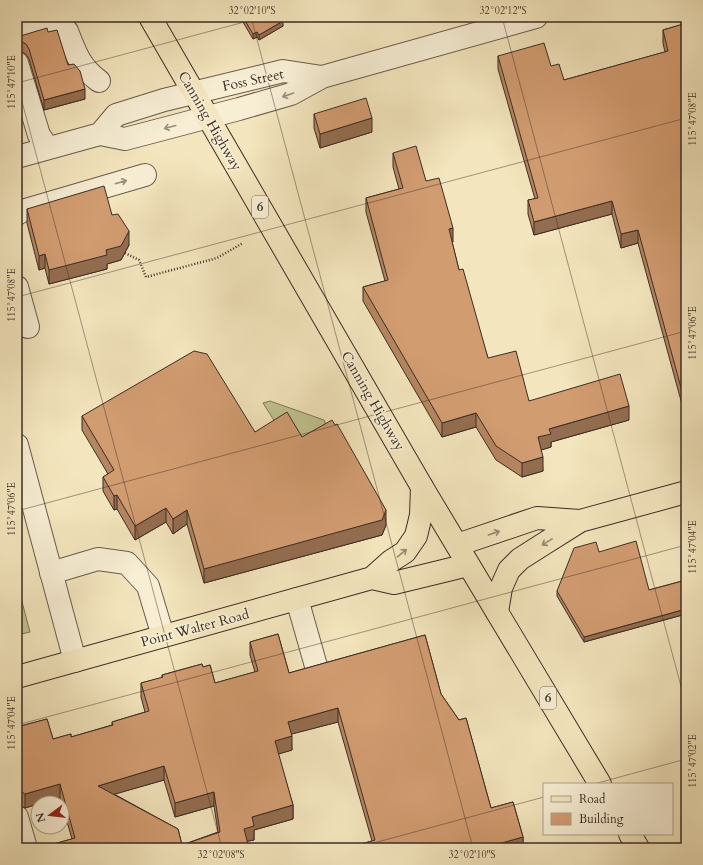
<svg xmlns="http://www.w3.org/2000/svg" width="703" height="865" viewBox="0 0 703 865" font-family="Cardo,serif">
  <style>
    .green { fill: #c0c38e; stroke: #7e785a }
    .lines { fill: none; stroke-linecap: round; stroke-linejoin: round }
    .minor-casing { stroke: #695b4b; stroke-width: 24 }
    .major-casing { stroke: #3b2d25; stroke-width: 24 }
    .highway-casing { stroke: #3b2d25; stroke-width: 24 }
    .path { stroke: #3b2d25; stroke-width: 2.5; stroke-dasharray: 1 2; stroke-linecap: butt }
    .minor { stroke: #f7eed4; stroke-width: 22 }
    .major { stroke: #f3e5bd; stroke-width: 22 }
    .highway { stroke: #f3e5bd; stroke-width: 22 }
    .wall { fill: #b58661; stroke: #3b2d25; fill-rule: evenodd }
    .shaded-wall { fill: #936d4f; stroke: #3b2d25 }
    .building { fill: #d29c71; stroke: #3b2d25; fill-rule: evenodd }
    .oneway { stroke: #998e7c }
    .oneway2 { stroke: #978971 }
    .ticks { fill: none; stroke: #3b2d25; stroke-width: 1; stroke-opacity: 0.45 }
    .labels { text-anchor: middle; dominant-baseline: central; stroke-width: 3.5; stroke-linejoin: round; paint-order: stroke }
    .shield { fill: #f7eed4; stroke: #73675a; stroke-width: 1 }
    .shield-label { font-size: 13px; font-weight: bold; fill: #3b2d25 }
    .street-label { font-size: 14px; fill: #3b2d25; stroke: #f7eed4 }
    .neatline { fill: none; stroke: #3b2d25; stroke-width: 1.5 }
    .ticks-label { font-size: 10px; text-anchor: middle; fill: #3b2d25 }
  </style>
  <rect width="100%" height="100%" fill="#f3e5bd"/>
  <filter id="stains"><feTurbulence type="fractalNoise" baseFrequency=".005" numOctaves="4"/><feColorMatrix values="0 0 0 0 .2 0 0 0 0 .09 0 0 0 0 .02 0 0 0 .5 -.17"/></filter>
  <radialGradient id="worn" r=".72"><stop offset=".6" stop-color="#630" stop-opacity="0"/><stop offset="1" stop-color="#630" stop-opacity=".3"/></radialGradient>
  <path class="green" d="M270,401l54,19 6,12 -28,17 -25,-24 -14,-22z
    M17,583l13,49 -13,3z"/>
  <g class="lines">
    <g class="minor-casing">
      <path id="minor" d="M67,31c8,21 13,36 32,50
        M17,35l36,-13
        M17,63l22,72 9,13
        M100,134l16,-19 48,-15 119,-29 39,6
        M17,157l83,-23 25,5 114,-30 52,-15 31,-17 214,-60
        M17,214l5,-3 123,-36
        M17,287l11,40
        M17,445l58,216
        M51,573l47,-14 29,4 21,23 15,50
        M297,599l19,67
        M17,817l9,31"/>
    </g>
    <g class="major-casing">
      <path id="major" d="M457,545l80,-27 43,3
        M372,578l19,-17 14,-9 11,-16 5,-21 1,-28
        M497,612l4,-24 8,-18 11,-11 22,-14 38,-24 106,-29
        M17,677l355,-99 22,5 74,-18"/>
    </g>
    <g class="highway-casing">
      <path id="highway" d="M150,17l272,470 178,297
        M630,834l8,14"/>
    </g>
    <path class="path" d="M125,253l14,7 7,17 71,-19 26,-15"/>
    <use href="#minor" class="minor"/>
    <use href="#major" class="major"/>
    <use href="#highway" class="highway"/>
  </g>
  <path class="wall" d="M240,17h40l3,9 -24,14 -2,-3 -4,2z
    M681,17h5v390l-3,1 -45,-165 -17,5 -9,-34 -78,21 -6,-21v-14l7,-1 -37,-130v-13l53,10 13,14 101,-28 -2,-9v-13l18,-5z
    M48,32l20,33 17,34 -41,11 -15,-51 -3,-5 -6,-3h-3v-14z
    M314,114l58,18 -52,16 -6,-20z
    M393,153l33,28 27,61h-1l7,28 29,88 41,43 100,19 -78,22v5l-10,3 2,21 -21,6 -26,-17 -20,-33 -34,10 -79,-136v-14l22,-6 -19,-69v-14l33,-9 -6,-22z
    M27,209l85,6 17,30 -8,15 -14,4v5l-58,15 -4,-16 -6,2 -12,-47z
    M82,416l173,16 47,5 84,88 -4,10 -178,48 -17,-59 -14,10 -7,-12 -31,18 -18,-31 -3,1 -11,-19v-14l5,-3 -26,-44z
    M599,552l50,38 37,-10v34l-102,28 -27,-46v-5z
    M278,634l11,39 136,-38 16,59 18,26 7,-2 25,90 22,-6 10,35v11h-175l24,-7 -34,-119 -47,12 1,16 -14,4 15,51v14l-39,11v10l-7,1 2,7h-210l33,-9 -12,-42 -20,6h-2v1l-13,4 -5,-3h-3v-78l30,-8 6,20 18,-5v3l41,-12v-3l33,-10 -4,-15v-14l21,-5v-3l40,-11 1,3 7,-2 5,18 40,-11 -5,-17v-13zM164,780l11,37 39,-11 4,26 -36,13 -4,-16 -64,-35z"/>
  <path class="shaded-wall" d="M17,17h14l-14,6z
    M283,21v5l-24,14v-5z
    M257,32v5l-4,2v-5z
    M85,89v10l-41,11v-10z
    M17,102h2v9l-2,1z
    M372,118v14l-52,16v-14z
    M612,201v13l-78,21v-13z
    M453,228v14l-4,1v-14z
    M638,230v13l-17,5v-14z
    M129,231v14l-8,15 -14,4v5l-58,15v-14l57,-20z
    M45,254v14l-6,2v-14z
    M686,394v13l-3,1v-13z
    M629,406v14l-78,22v5l-13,4v-14l11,-8z
    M476,413v14l-34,10v-14z
    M543,457v14l-21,6v-14z
    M117,495v14l-3,1v-14z
    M166,508v14l-31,18v-14z
    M187,510v14l-14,10v-15z
    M386,510v15l-4,10 -178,48v-14z
    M686,609v5l-102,28v-5z
    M338,708v14l-50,13v-13z
    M292,736v14l-17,5v-14z
    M164,766v14l-66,19v-13z
    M60,784v13l-20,6h-2v1l-13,4v-14z
    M214,792v14l-39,11v-14z
    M293,805v14l-39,11v10l-10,2v-13l8,-12z
    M523,837v11h-39z"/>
  <path class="building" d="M243,17h37l3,4 -24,14 -2,-3 -4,2z
    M681,17h5v377l-3,1 -45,-165 -17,4 -9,-33 -78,21 -6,-22 10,-2 -40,-142 46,-13 7,23 8,-2 5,16 104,-29 -5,-21 20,-6z
    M47,28l1,4 9,-2 11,35 6,-1 6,7 5,18 -41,11 -15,-51 -3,-5 -6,-3h-3v-4z
    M17,96l2,6h-2z
    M366,98l6,20 -52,16 -6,-20z
    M416,146l10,35 13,-3 14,50 -4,1 10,41 4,-1 25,89 28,-7 13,50 91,-27 9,32 -80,23 2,5 -13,3 5,20 -21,6 -26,-17 -20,-33 -34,10 -79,-136 25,-7 -22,-82 37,-10 -10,-35z
    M104,186l8,29 6,-1 11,17 -8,15 -15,4 1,5 -58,15 -4,-16 -6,2 -12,-47z
    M194,351l13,3 48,78 32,-20 15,25 30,-17 3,5 2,-1 49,86 -4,10 -178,49 -17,-59 -14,9 -7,-11 -31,18 -18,-31 -3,1 -11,-19 11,-7 -32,-54z
    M636,541l13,49 37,-10v29l-102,28 -27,-46 17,-43 22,-6 3,10z
    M278,634l11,39 136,-38 16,59 18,26 7,-2 25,90 22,-6 10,35 -39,11h-136l27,-8 -37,-132 -50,14 4,14 -17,5 18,64 -41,12 2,9 -10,3 5,19h-210l36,-10 -15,-54 -35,10 -5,-3h-3v-64l30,-8 6,20 18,-5v3l42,-12 -1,-3 37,-11 -8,-28 22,-6 -1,-2 40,-11 1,3 7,-2 5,18 43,-12 -8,-29zM164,766l11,37 39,-11 6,40 -38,13 -4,-16 -80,-43z
    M17,841l4,5 1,2h-5z"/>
  <defs><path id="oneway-shaft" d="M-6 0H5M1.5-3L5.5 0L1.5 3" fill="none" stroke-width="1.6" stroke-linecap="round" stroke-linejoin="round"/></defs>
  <g class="oneway">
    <use href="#oneway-shaft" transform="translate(288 95) rotate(161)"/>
    <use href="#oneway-shaft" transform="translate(170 127) rotate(165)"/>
    <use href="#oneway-shaft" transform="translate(121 182) rotate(-16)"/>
  </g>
  <g class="oneway2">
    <use href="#oneway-shaft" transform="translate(494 533) rotate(-19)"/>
    <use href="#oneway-shaft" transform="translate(547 542) rotate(148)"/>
    <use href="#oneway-shaft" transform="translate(402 553) rotate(-40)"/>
  </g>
  <path class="ticks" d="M251,17l222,831M502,17l184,688M17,83l246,-66M17,83l205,765M17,297l669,-179M17,511l669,-180M17,725l669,-180M594,784l92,-25M355,848l189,-51"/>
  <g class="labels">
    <g class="shield">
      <rect x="252" y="196" width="16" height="22" rx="3"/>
      <rect x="540" y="687" width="16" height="22" rx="3"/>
    </g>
    <g class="shield-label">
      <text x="260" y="207">6</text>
      <text x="548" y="698">6</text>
    </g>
    <g class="street-label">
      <text transform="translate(253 80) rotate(-12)">Foss Street</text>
      <text transform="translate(210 121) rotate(60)">Canning Highway</text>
      <text transform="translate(373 401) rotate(60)">Canning Highway</text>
      <text transform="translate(195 628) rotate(-15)">Point Walter Road</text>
    </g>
  </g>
  <rect width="703" height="865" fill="none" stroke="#f3e5bd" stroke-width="44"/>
  <rect x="543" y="783" width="130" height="52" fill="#f7eed4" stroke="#aca18e"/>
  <rect x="551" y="796" width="20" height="6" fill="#f3e5bd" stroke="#aca18e"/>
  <text x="579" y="803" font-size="12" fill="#3b2d25">Road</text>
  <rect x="551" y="813" width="20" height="12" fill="#d29c71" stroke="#aca18e"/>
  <text x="579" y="823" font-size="12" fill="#3b2d25">Building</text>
  <g transform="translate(50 815) rotate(255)"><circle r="19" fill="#f7eed4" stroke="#aca18e"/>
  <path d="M0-3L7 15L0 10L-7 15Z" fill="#8f2418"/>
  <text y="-6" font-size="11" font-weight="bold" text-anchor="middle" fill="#3b2d25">N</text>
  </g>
  <rect x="22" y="22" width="659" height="821" class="neatline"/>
  <g class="ticks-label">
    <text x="252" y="14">32°02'10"S</text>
    <text x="503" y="14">32°02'12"S</text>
    <text transform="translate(11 82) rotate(-90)" y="4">115°47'10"E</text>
    <text transform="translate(692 119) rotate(-90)" y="4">115°47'08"E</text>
    <text transform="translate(11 295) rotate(-90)" y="4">115°47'08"E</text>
    <text transform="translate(692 333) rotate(-90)" y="4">115°47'06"E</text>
    <text transform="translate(11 509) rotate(-90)" y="4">115°47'06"E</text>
    <text transform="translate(692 547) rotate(-90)" y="4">115°47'04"E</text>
    <text transform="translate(11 723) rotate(-90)" y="4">115°47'04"E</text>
    <text transform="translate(692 761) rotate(-90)" y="4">115°47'02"E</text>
    <text x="221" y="858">32°02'08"S</text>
    <text x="472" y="858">32°02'10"S</text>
  </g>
  <rect width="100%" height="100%" filter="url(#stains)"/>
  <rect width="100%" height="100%" fill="url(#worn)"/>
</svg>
